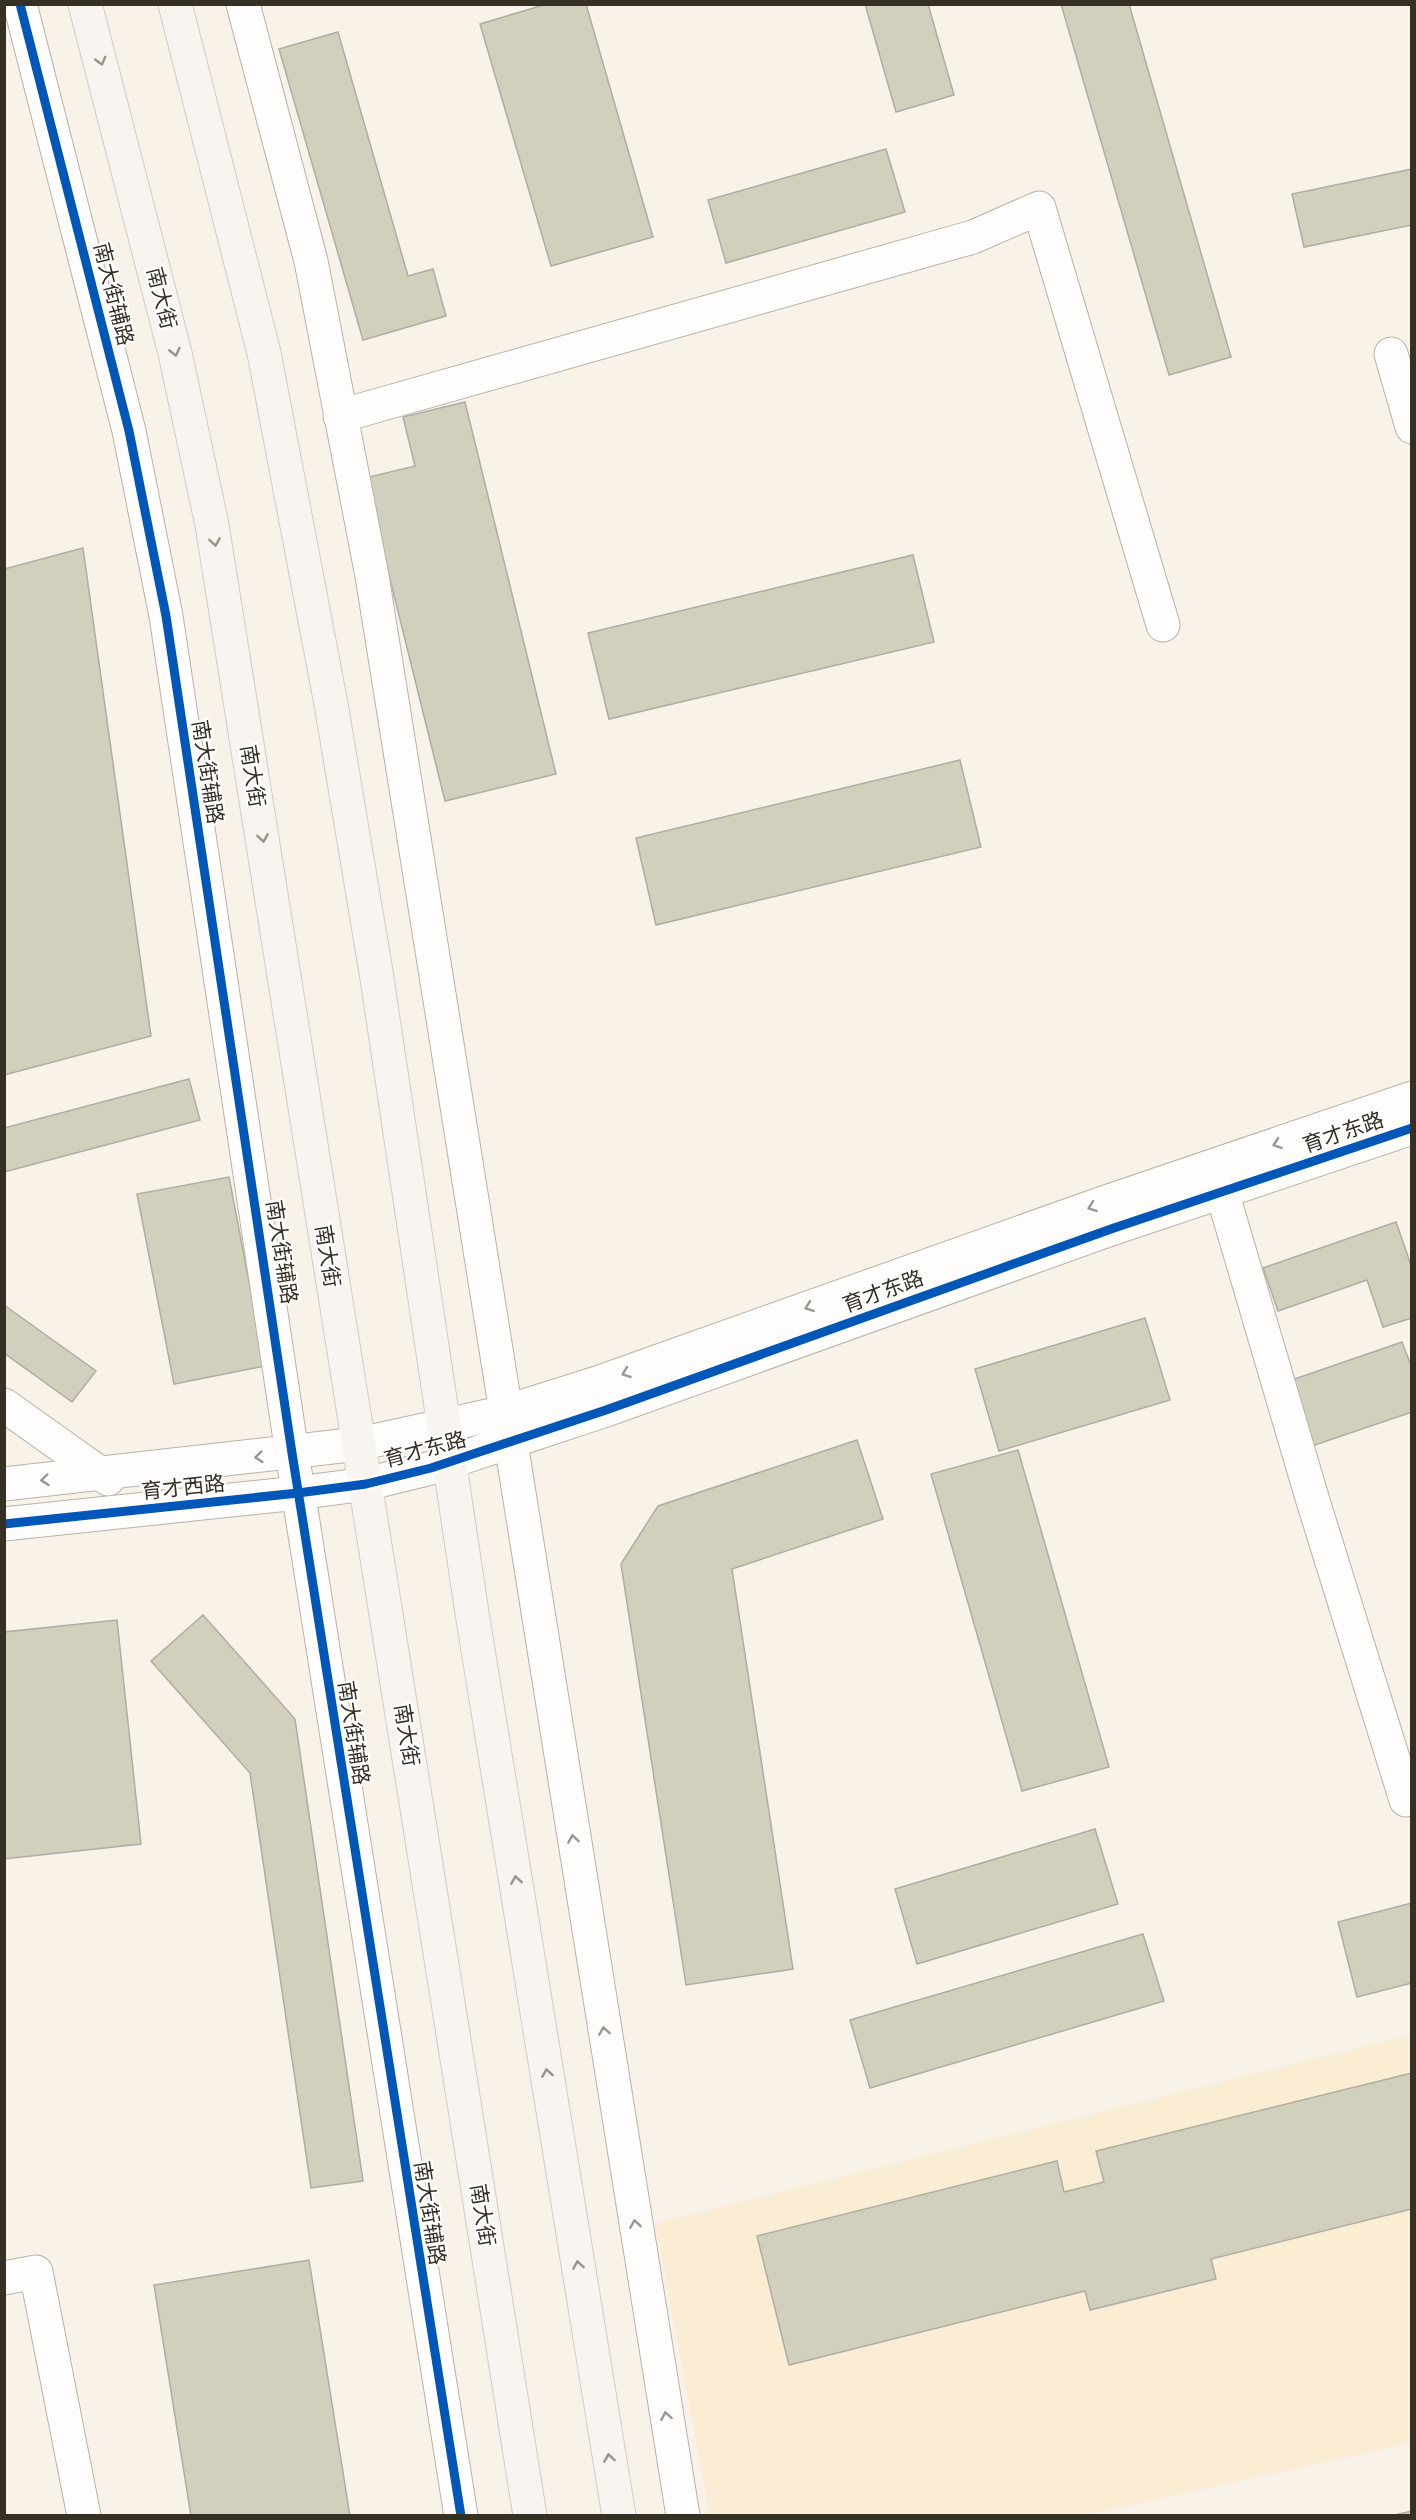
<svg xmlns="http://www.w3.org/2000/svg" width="1416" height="2520" viewBox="0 0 1416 2520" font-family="'Archivo Narrow','Noto Sans SC',sans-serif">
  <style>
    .built { fill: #fbecd4 }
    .building { fill: #d0d0bd; stroke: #afada3; stroke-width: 1.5 }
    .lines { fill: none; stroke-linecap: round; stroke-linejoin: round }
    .minor-casing { stroke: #b8b2a9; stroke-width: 35 }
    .major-casing { stroke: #d0cdc7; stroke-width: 35 }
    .minor { stroke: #fefdfc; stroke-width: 33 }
    .major { stroke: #f8f4f0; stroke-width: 33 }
    .cycleway-casing { stroke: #fff; stroke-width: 13 }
    .cycleway { stroke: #0057b8; stroke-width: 9 }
    .oneway { stroke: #97928a }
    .oneway2 { stroke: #9a9690 }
    .labels { text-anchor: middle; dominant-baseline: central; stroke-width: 4.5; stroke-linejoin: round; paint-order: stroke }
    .street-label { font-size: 21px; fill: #362f24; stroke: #fff }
  </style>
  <rect width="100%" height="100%" fill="#f8f2e8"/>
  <path class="built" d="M1411,2035v408l-325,72h-376l-55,-292z"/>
  <path class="building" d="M547,4h39l67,233 -102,29 -71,-242z
    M865,4h63l26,91 -58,17z
    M1061,4h68l102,353 -62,18z
    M338,32l70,244 25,-7 13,47 -83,24 -84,-291z
    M886,149l19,63 -179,51 -18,-63z
    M1412,169v56l-108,22 -12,-53z
    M465,402l91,372 -111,27 -80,-323 50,-12 -12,-49z
    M83,548l68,488 -147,39v-506z
    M913,555l21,87 -325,77 -21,-86z
    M960,760l21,87 -325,78 -20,-87z
    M189,1079l11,41 -196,52v-44z
    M229,1177l36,189 -91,18 -37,-190z
    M1396,1222l16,46v50l-29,9 -16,-47 -89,31 -15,-43z
    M4,1305l92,66 -24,31 -68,-49z
    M1145,1318l25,82 -171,51 -24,-82z
    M1402,1342l10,26v44l-103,35 -23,-65z
    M857,1440l26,79 -151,50 61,400 -107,16 -65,-421 37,-58z
    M1018,1450l91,317 -87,24 -91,-317z
    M203,1615l92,104 68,462 -52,7 -61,-415 -99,-112z
    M117,1620l24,224 -137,15v-227z
    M1095,1829l23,75 -201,60 -22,-75z
    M1412,1903v80l-55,14 -19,-75z
    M1143,1934l21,67 -294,87 -20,-68z
    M1412,2073v136l-201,50 5,20 -126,31 -5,-19 -296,74 -32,-129 300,-75 7,31 40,-10 -8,-31z
    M309,2260l41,256h-159l-37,-231z
    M1412,2511v5h-21z"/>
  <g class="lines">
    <g class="minor-casing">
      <path id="minor" d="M20,4l109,427 37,185 126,837 169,1063
        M243,4l68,257 61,315 311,1940
        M1391,354l21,73
        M340,416l633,-179 66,-29 124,417
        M1222,1192l91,309 93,299
        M4,1405l104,74
        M4,1484l355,-40 146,-32 92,-29 506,-180 309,-105
        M4,1524l294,-31 68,-9 65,-16 175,-58 505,-181 301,-101
        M4,2278l32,-6 48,244"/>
    </g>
    <g class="major-casing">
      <path id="major" d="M85,4l90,349 37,172 318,1991
        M175,4l89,349 67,351 45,268 96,641 147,903"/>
    </g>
    <use href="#minor" class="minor"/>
    <use href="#major" class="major"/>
    <g class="cycleway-casing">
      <path id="cycleway" d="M20,4l109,427 37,185 126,837 169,1063
        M4,1524l294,-31 68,-9 65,-16 175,-58 505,-181 301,-101"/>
    </g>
    <use href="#cycleway" class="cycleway"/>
  </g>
  <defs><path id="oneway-chevron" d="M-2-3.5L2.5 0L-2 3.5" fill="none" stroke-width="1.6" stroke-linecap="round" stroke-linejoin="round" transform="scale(1.5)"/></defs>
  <g class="oneway">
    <use href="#oneway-chevron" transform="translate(101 61) rotate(75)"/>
    <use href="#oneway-chevron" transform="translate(175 352) rotate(77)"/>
    <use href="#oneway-chevron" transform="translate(215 542) rotate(81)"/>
    <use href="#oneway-chevron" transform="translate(263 838) rotate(81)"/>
    <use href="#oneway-chevron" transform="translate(516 1880) rotate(-99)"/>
    <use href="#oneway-chevron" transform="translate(547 2073) rotate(-99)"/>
    <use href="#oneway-chevron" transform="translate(578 2265) rotate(-99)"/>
    <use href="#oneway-chevron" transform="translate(609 2458) rotate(-99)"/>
  </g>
  <g class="oneway2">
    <use href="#oneway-chevron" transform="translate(1277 1144) rotate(161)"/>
    <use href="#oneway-chevron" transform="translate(1092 1207) rotate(160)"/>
    <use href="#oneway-chevron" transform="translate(809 1307) rotate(160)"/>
    <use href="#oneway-chevron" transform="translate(626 1373) rotate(160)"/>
    <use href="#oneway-chevron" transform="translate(259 1457) rotate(174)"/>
    <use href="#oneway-chevron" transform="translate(45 1480) rotate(174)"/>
    <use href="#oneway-chevron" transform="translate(573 1839) rotate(-99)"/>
    <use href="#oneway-chevron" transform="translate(604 2031) rotate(-99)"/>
    <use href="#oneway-chevron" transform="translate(635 2224) rotate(-99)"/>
    <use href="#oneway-chevron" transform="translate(666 2416) rotate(-100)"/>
  </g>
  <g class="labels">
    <g class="street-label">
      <text transform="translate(114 294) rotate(76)">南大街辅路</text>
      <text transform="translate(162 298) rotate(76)">南大街</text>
      <text transform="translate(208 772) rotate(81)">南大街辅路</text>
      <text transform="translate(253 776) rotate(81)">南大街</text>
      <text transform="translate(1343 1132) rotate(-19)">育才东路</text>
      <text transform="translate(282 1252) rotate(81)">南大街辅路</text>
      <text transform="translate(328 1256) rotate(81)">南大街</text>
      <text transform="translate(883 1291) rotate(-20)">育才东路</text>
      <text transform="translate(425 1449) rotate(-15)">育才东路</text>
      <text transform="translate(183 1487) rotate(-6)">育才西路</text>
      <text transform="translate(354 1733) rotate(81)">南大街辅路</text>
      <text transform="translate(407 1735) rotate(81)">南大街</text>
      <text transform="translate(430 2213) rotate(81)">南大街辅路</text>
      <text transform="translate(483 2215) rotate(81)">南大街</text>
    </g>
  </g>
  <rect width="1416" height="2520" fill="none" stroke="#362f24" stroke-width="12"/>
</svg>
